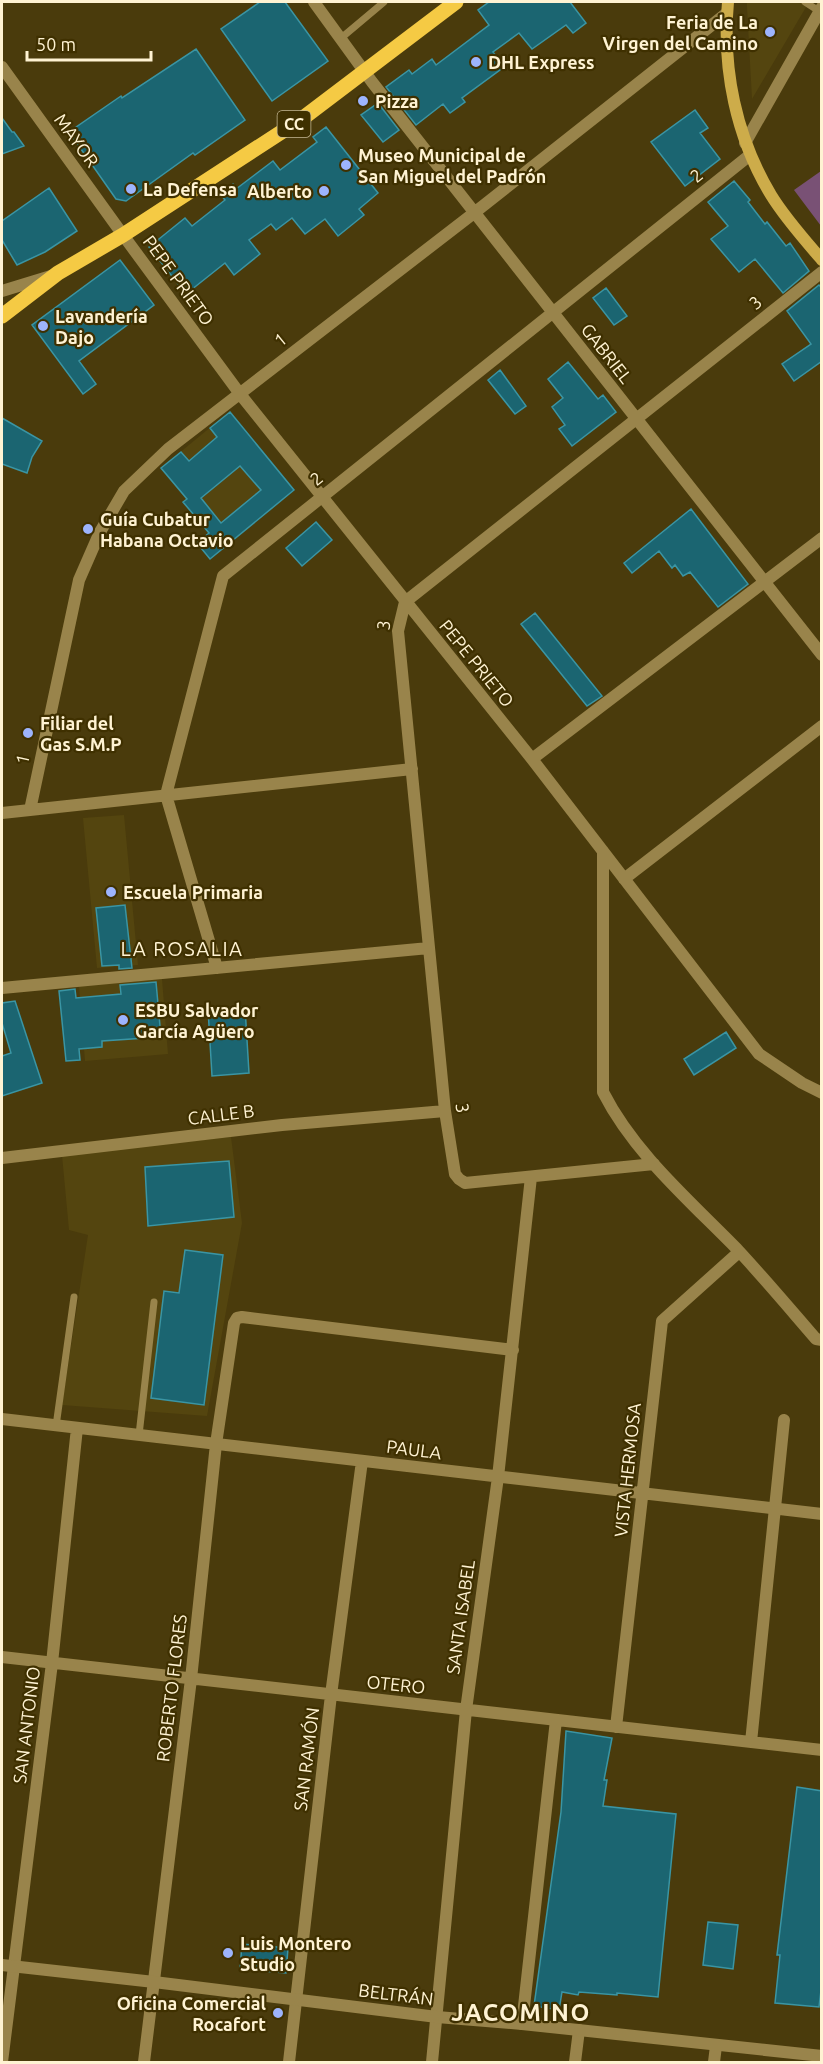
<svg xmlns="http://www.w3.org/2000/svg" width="823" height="2064" viewBox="0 0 823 2064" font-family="Ubuntu,sans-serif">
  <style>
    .built { fill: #54450f }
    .green { fill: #795175 }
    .building { fill: #1b6571; stroke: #3a95a4; stroke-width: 1.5; fill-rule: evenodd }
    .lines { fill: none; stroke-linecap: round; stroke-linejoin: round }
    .service { stroke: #99844b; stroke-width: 7 }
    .minor { stroke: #99844b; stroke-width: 12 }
    .tertiary { stroke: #99844b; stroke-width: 12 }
    .secondary { stroke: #cdac4a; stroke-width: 12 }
    .primary { stroke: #f5ca44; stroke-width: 15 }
    .poi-dot { fill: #9db4fd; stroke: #3f3000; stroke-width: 2 }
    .labels { text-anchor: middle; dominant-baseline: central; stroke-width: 4.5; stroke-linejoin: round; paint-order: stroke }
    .shield { fill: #3f3000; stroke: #c5b894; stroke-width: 1.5 }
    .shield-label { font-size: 16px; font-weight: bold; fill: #fff3d3 }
    .poi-label { font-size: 18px; font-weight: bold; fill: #fff3d3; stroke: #3f3000; text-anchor: start }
    .street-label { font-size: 18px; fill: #fff3d3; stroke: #3f3000 }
    .neighbourhood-label { font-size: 20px; letter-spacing: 1.5px; fill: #fff3d3; stroke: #3f3000 }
    .district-label { font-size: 24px; font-weight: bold; letter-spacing: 1.5px; fill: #fff3d3; stroke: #3f3000 }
  </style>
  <rect width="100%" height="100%" fill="#4a3b0c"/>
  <path class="built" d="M747,2h62l-57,97 -5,-92z
    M229,412l65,78 -84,69 -13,-16 12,-10 -26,-31 3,-3 -25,-31z
    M124,815l14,150 -41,3 -14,-150z
    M162,979l6,75 -83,7 -6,-75z
    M231,1137l11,86 -35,193 -145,-11 26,-170 -19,-5 -7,-75z"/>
  <path class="green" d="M821,171v55l-27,-36z"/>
  <path class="building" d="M260,2h25l43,59 -56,40 -51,-72z
    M489,2h81l16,21 -13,10 -7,-8 -34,24 -13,-16 -26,19 11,15 -42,31 3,4 -15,11 -7,-9 -27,21 -30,-38 23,-17 3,4 20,-15 4,6 53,-40 -11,-15z
    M196,49l49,71 -50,35 -2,-2 -67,48 -10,-2 -47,-67 52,-36 1,2z
    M378,103l21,27 -16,12 -22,-27z
    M695,110l13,18 -8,5 20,26 -35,27 -34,-44z
    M2,118l10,14h2l10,14 -22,8z
    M326,127l52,66 -19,16 5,6 -26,21 -13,-17 -20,15 -13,-16 -16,12 -5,-6 -22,16 11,14 -26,21 -9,-12 -39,31 -37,-47 36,-29 7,8 33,-26 -5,-6 13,-10 3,5 37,-28 7,9 37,-28 -4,-5z
    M734,181l16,19 -2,2 17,22 2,-2 19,24 4,-3 19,28 -26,22 -28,-34 -16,13 -28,-33 17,-13 -20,-24z
    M49,188l28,43 -32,21 -28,13 -15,-25v-19z
    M120,260l34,45 -75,56 17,23 -13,10 -51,-69z
    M819,285l3,3v73l-28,20 -12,-17 29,-20 -24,-33z
    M606,288l21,28 -13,9 -21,-27z
    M568,362l30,37 5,-4 13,17 -44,34 -13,-17 6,-4 -13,-18 11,-9 -15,-19z
    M500,370l26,36 -11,8 -27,-34z
    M230,412l64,78 -84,69 -13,-16 12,-10 -26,-31 4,-3 -26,-31 20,-16 8,9 28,-24 -7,-9zM240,466l21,24 -40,33 -20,-25z
    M2,418l40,23 -10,16 -5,16 -25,-9z
    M691,509l57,75 -30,23 -28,-35 -7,4 -8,-11 -3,3 -13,-17 -27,22 -8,-10z
    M316,522l16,18 -30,26 -16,-18z
    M535,613l67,83 -15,10 -66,-82z
    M125,905l7,63 -13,1v-4l-17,1 -6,-58z
    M156,982l5,55 -59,4v6l-23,2 1,11 -14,1 -7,-70 16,-2 1,9 45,-4 -1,-9z
    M15,1001l27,82 -40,13v-40l9,-3 -9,-30v-20z
    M245,1007l4,66 -37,3 -4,-67z
    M726,1032l10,16 -42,27 -10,-16z
    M229,1161l5,56 -86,9 -3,-59z
    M185,1250l38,5 -19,150 -53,-7 13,-107 15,2z
    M566,1731l46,7 -8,42h3l-4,26 73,8 -18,183 -41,-4v2l-38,-3 -1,3 -16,-3 -3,18 -25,-4 27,-194z
    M797,1787l25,4v191l-3,25 -44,-4 5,-48h-3z
    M708,1922l30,3 -5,44 -30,-4z
    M242,1944l46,4 -2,25 -46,-4z"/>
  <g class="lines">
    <path class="service" d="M805,2l14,9
      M340,39l44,-37
      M56,1426l18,-129
      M139,1435l15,-133"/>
    <path class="minor" d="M314,2l58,80 450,573
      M745,143l77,-136
      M123,235l117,159 292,365 227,295 43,29 20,10
      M532,759l290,-221
      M30,810l49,-230 21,-48 24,-41 44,-42 306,-236 253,-200
      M2,813l410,-44
      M603,851v241c31,61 86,108 134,157 27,29 53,60 79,90l6,1
      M624,879l198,-153
      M217,968l-51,-173 57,-219 527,-421
      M2,988l427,-40
      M2,1158l280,-33 163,-14
      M654,1164l-189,19 -6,-4 -4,-5 -10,-63 -47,-480 7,-29 417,-330
      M2,1419l820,95
      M2,1657l820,93
      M616,1727l46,-406 77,-69
      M751,1742l33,-322
      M522,2024l34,-304
      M2,2062l50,-399 25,-235
      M144,2062l47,-383 25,-235 18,-121 3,-5 5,-1 271,33
      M289,2062l42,-367 31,-234
      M432,2062l34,-352 32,-233 33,-300
      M575,2062l4,-32
      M714,2062l2,-16"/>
    <path class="tertiary" d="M2,67l121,168
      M2,291l49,-15
      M2,1965l152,17 283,35 85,7 300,32"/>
    <path class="secondary" d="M728,2c-6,67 8,135 43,193 14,23 33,44 51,65"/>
    <path class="primary" d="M2,316l56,-43 65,-38 180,-117 153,-116"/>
  </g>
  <g class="poi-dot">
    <circle cx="770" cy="32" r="6"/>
    <circle cx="476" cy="62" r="6"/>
    <circle cx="363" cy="101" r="6"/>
    <circle cx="346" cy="165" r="6"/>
    <circle cx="131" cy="189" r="6"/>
    <circle cx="324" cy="191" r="6"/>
    <circle cx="43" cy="326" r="6"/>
    <circle cx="88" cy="529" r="6"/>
    <circle cx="28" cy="733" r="6"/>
    <circle cx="111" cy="892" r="6"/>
    <circle cx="123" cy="1020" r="6"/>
    <circle cx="228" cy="1953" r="6"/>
    <circle cx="278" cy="2013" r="6"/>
  </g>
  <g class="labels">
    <rect class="shield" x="277.5" y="111" width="33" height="26" rx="4.5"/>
    <g class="shield-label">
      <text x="294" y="124">CC</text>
    </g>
    <g class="poi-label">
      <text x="758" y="22" text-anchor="end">Feria de La<tspan x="758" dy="21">Virgen del Camino</tspan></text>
      <text x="488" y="62">DHL Express</text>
      <text x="375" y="101">Pizza</text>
      <text x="358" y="155">Museo Municipal de<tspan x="358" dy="21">San Miguel del Padrón</tspan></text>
      <text x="143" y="189">La Defensa</text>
      <text x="312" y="191" text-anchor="end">Alberto</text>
      <text x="55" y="316">Lavandería<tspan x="55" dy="21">Dajo</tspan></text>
      <text x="100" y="519">Guía Cubatur<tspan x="100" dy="21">Habana Octavio</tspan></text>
      <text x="40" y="723">Filiar del<tspan x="40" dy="21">Gas S.M.P</tspan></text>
      <text x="123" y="892">Escuela Primaria</text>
      <text x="135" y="1010">ESBU Salvador<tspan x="135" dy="21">García Agüero</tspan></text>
      <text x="240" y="1943">Luis Montero<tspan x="240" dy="21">Studio</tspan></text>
      <text x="266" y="2003" text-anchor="end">Oficina Comercial<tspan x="266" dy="21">Rocafort</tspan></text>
    </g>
    <g class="street-label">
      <text transform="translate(77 140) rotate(54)">MAYOR</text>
      <text transform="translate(696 175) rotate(-39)">2</text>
      <text transform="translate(179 280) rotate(54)">PEPE PRIETO</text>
      <text transform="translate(755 302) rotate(-39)">3</text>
      <text transform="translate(280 339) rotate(-39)">1</text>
      <text transform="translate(607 353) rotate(52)">GABRIEL</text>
      <text transform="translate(316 478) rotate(-39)">2</text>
      <text transform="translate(383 625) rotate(-83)">3</text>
      <text transform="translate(477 663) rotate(51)">PEPE PRIETO</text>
      <text transform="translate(22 759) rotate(-78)">1</text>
      <text transform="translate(463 1108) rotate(83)">3</text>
      <text transform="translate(221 1114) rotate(-7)">CALLE B</text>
      <text transform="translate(414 1449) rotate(7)">PAULA</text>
      <text transform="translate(627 1470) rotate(-84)">VISTA HERMOSA</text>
      <text transform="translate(460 1617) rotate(-82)">SANTA ISABEL</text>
      <text transform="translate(396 1684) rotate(6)">OTERO</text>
      <text transform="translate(171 1688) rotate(-83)">ROBERTO FLORES</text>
      <text transform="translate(26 1725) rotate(-83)">SAN ANTONIO</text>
      <text transform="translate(306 1759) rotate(-83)">SAN RAMÓN</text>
      <text transform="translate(396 1994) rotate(7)">BELTRÁN</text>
    </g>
    <g class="neighbourhood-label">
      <text x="182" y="948">LA ROSALIA</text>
    </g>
    <g class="district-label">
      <text x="521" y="2012">JACOMINO</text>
    </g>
  </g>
  <rect width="823" height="2064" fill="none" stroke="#fff3d3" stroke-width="6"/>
  <path d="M27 51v9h124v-9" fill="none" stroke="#fff3d3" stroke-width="3"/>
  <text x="36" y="51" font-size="18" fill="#fff3d3" stroke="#3f3000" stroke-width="4.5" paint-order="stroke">50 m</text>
</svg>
